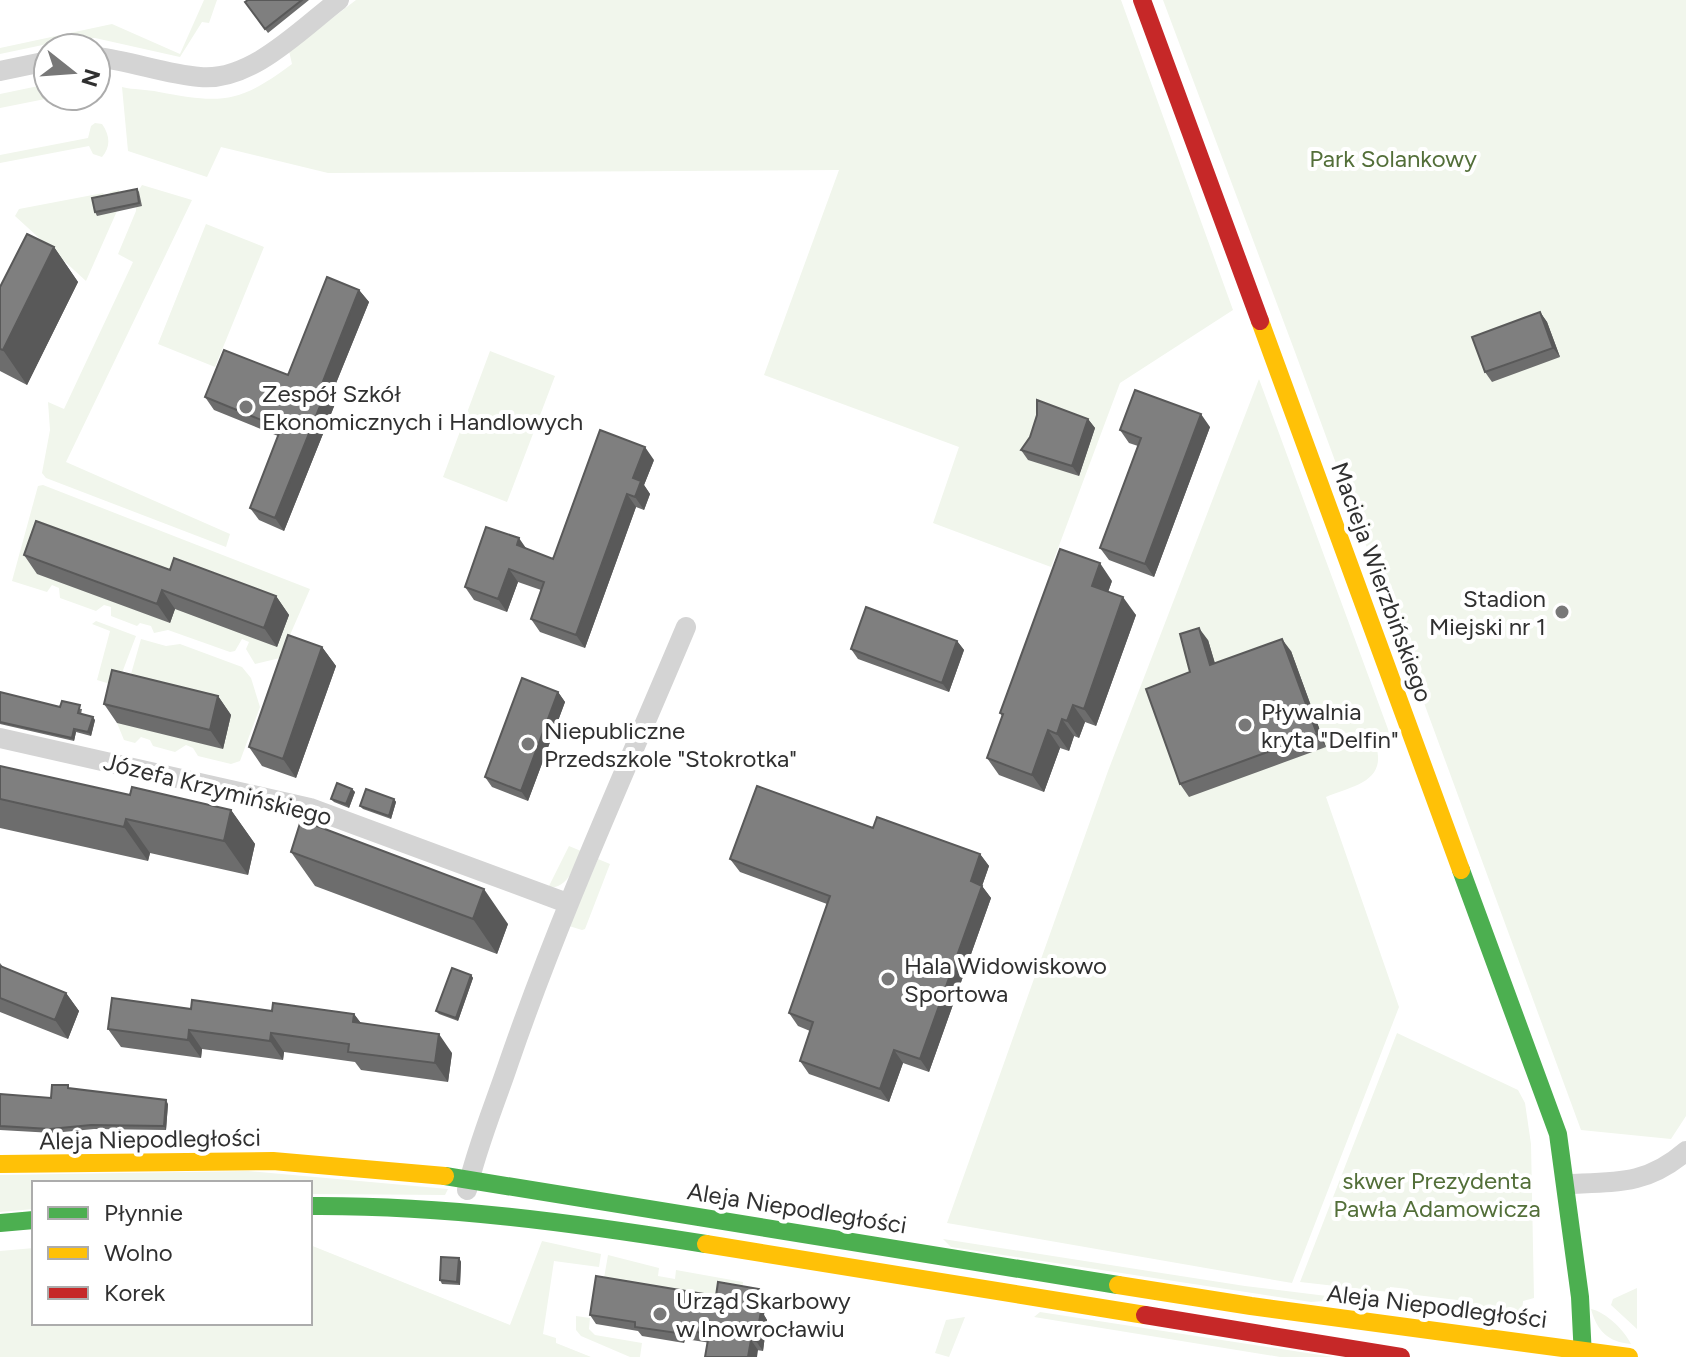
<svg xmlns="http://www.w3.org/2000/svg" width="1686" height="1357" viewBox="0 0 1686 1357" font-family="Figtree,sans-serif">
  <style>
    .green { fill: #f1f6ec }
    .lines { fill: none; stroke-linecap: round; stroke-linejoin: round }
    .street { stroke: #d4d4d4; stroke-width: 20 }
    .fast { stroke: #4caf50; stroke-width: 18 }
    .slow { stroke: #ffc107; stroke-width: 18 }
    .jam { stroke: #c62828; stroke-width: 18 }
    .wall { fill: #6d6d6d }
    .shaded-wall { fill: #595959 }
    .building { fill: #7f7f7f; stroke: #595959; stroke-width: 2 }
    .poi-dot { fill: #787878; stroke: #fff; stroke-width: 3 }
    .labels { text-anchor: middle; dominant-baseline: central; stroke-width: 8; stroke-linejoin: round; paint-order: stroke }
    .park-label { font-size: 24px; fill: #536f39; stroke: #fff }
    .poi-label { font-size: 24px; fill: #303030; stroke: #fff; text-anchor: start }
    .street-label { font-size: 24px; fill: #303030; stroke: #fff }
  </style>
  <rect width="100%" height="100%" fill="#fff"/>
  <path class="green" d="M204,0h13l-8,23 -7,-1 -22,35 -85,-19h-19l-76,16v-6l112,-24 68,30z
    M356,0h765l112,310 -113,73 -69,184 -118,-44 26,-76 -195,-72 75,-205 -511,3 -107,-26 -14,30 -79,-26 -6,-64c12,3 24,2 37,5 63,12 81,11 133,-28l-3,-13z
    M1163,0h523v1116l-15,23 -90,-9 -286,-778z
    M48,84v12h12l-60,12v-14z
    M95,123l7,1c8,11 9,23 0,33l-9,-3 -4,-8 -89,17v-8l88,-17 3,-12z
    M142,185l50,15 -126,262 164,72 -4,13 -180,-69 -4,-5 8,-43 -2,-28 16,7 69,-147 -15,-8 18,-43 1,-18z
    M119,190l2,12 -35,79 -71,-65 4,-7 84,-16 2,4 5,-1v-4z
    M206,224l58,23 -49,120 -57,-23z
    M490,351l65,25 -48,126 -64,-25z
    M1259,379l133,361 -16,6c11,36 -24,40 -50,51l73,210 -107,276 -345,-60 161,-452z
    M43,485l267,104 -30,69 -25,6 -9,-15 3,-7 -7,-3 -7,12 -5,1 -62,-22 -14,3 -3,-7 -11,-3 -3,3 -26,-10v-9l-7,-2 -8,6 -36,-13 -1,-10 -7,-3 -5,7 -35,-11 26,-95z
    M96,621l40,15 -19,50 -20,-6 13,-49 -18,-7z
    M141,639l25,7 14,-2 62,23 9,11 9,29 -20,54 -9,3 -33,-8 -5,-8 -7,-3 -11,7 -22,-6 -3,-6 -9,-3 -6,6 -11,-3 -7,-17z
    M569,846l12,5c-8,17 -12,37 -33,37z
    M598,859l12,5 -25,65 -3,1 -13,-4z
    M1397,1033l121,57 7,13 6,41 3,154 -11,3 -1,12 -4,3 -61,-16 -49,-6v-5l-18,-2 -1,5 -89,-10z
    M248,1171l200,18 -3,6 -135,-1v-11h-276v26l-34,3v-37z
    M943,1239l302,47 106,13 -40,3 -360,-55z
    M542,1241l59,13 -2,13 -45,-6 -11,73 13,4v5l35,14h-591v-106l34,-3v75h276v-78l200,80z
    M608,1255l51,13 -1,8 17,3 1,-9 67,12 -1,12 -21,10 -118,-20z
    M1637,1288v41l-26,-24 2,-6z
    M1591,1309c15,3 34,22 40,35 -23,-2 -34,-13 -40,-35z
    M1040,1312l293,45h-53l-246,-40z
    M576,1316l14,2 -1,11 6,6 47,8 -2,14h-10l-49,-21 -5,-6z
    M965,1317l-16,40 -14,-4 11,-33z"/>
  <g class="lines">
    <path class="street" d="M96,57c35,4 69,17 104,20 51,5 101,-48 139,-77
      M0,71l48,-10
      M0,738l310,70 257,95
      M1567,1184c49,-2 80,1 119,-33
      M467,1190c10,-44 28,-86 42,-128 51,-148 116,-290 177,-435"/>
    <path class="fast" d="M1461,870l97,264 22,163 3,60
      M445,1176l673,109
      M310,1206c134,-1 264,17 396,38
      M0,1223l34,-3"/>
    <path class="slow" d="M1260,321l201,549
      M0,1164l273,-3 172,15
      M706,1244l439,71
      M1118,1285l133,21 378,51"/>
    <path class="jam" d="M1142,0l118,321
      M1145,1315l256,42"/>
  </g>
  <path class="wall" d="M248,0h61l-41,33 -23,-31z
    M137,189l2,3 3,14 -45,10 -2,-4z
    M54,247l24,35 -51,103 -27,-14v-84z
    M359,290l10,12 -39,96 5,6 -51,127 -25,-11 -9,-12 28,-72 -64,-26 -9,-13 83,-22z
    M1540,312l7,10 13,35 -68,25 -7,-10z
    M1088,419l7,9 -16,48 -51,-16 -7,-10 9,-13z
    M1210,427l-56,150 -45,-17 -9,-12 38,-102 -9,-3 -9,-13z
    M654,460l-10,25 6,9 -6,16 -8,-3 -51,141 -45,-16 -9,-13 10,-29 -23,-8 -11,30 -33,-12 -9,-13 61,-38 27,10z
    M24,555l146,15 106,26 13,19 -12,32 -102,-38 -5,14 -133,-49z
    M1112,581l-4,11 28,23 -40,111 -11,-4 -6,16 -5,-2 -5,15 -9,-3 -16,44 -45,-17 -12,-17 15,-42 -2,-3z
    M1208,640l7,23 76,-12 35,96 -137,50 -9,-13 10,-112z
    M957,641l7,9 -15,42 -91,-33 -7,-10z
    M322,647l14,19 -40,112 -34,-12 -13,-19z
    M0,692l60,15 22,2 -1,5 14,6 -4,16 -15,-4 -2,9 -74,-17z
    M558,692l7,10 -37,99 -36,-14 -7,-10z
    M218,696l13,19 -8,34 -106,-26 -13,-19z
    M0,766l130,29 101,15 24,34 -7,31 -98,-22 -2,8 -148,-33z
    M352,789l3,3 -6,16 -15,-6 -3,-3z
    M394,799l2,3 -5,17 -28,-10 -3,-3z
    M873,828l107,26 9,12 -7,20 9,12 -62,174 -26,-9 -14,39 -80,-28 -9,-13 10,-30 -12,-5 -9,-13 38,-109 -87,-32 -10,-13z
    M291,852l217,72 -11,30 -182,-68z
    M0,963l3,4 63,26 13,18 -11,28 -68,-27z
    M471,975l2,3 -15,43 -19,-7 -3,-3z
    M191,1009l163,5 7,9 91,30 -4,29 -87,-12 -6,-8 -71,-10 -1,8 -81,-11 -1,9 -80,-11 -13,-18z
    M70,1088l98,16 -2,26 -72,-1 -41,4 -53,-3v-36l51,4z
    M459,1258l2,4 -1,23 -18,-1 -2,-4z
    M759,1289l7,10 -2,16 3,5 -4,31 -78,-12 -1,4 -42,-7 -4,-5 -42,-7 -6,-9z"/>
  <path class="shaded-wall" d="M54,247l24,35 -51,103 -24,-35z
    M359,290l10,12 -39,96 5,6 -51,127 -9,-13 45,-129z
    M1540,312l7,10 13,35 -7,-9z
    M1201,414l9,13 -56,150 -9,-13z
    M1088,419l7,9 -16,48 -7,-10z
    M645,447l9,13 -10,25 6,9 -6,16 -9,-13 -2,-19z
    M627,494l9,13 -51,141 -9,-13z
    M519,538l9,13 -11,-6z
    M1100,563l12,18 -8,22 -12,-17z
    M509,569l9,13 -11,30 -9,-13z
    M162,590l13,19 -5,14 -13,-19z
    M276,596l13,19 -12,32 -13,-19z
    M1123,597l13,18 -40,111 -12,-17z
    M1199,628l9,12 11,38 -9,-13z
    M1282,639l9,12 35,96 -9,-13z
    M957,641l7,9 -15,42 -7,-9z
    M322,647l14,19 -40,112 -13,-19z
    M558,692l7,10 -37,99 -7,-10z
    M218,696l13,19 -8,34 -13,-19z
    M1073,705l12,17 -6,16 -12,-17z
    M93,717l2,3 -4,16 -3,-4z
    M1062,719l12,17 -5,15 -12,-17z
    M74,729l2,3 -2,9 -2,-3z
    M1048,730l12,18 -16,44 -12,-17z
    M352,789l3,3 -6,16 -3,-4z
    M394,799l2,3 -5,17 -2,-3z
    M231,810l24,34 -7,31 -24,-34z
    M126,819l24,34 -2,8 -24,-34z
    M980,854l9,12 -7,20 9,12 -62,174 -9,-13 51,-178z
    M484,889l24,35 -11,30 -24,-35z
    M471,975l2,3 -15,43 -2,-3z
    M66,993l13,18 -11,28 -13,-19z
    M354,1014l14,19 -15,-11z
    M189,1030l13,19 -1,9 -13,-18z
    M271,1033l13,19 -1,8 -13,-19z
    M439,1034l13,19 -4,29 -13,-19z
    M894,1050l9,13 -14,39 -9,-13z
    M166,1100l2,4 -2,26 -2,-4z
    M459,1258l2,4 -1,23 -3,-3z
    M759,1289l7,10 -2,16 3,5 -4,31 -7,-10v-31z
    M678,1329l7,10 -1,4 -7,-10z
    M751,1340l7,10 -1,7h-9z"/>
  <path class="building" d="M248,0h54l-37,29 -20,-27z
    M137,189l2,14 -44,9 -3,-14z
    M27,234l27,13 -51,103 -3,-1v-62z
    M327,277l32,13 -39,99 6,2 -51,127 -25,-10 31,-80 -76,-31 19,-47 64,25z
    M1540,312l13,36 -68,24 -13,-35z
    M1135,390l66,24 -56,150 -45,-16 41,-110 -21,-8z
    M1037,400l51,19 -16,47 -51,-16 9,-13 7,-22z
    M600,430l45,17 -12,31 8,3 -6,16 -8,-3 -51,141 -45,-16 13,-37 -35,-13 -11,30 -33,-12 21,-60 33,11 -2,7 36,14z
    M36,521l134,49 4,-12 102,38 -12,32 -102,-38 -5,14 -133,-49z
    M1060,549l40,14 -8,23 31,11 -39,112 -11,-4 -6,16 -5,-2 -5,15 -9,-4 -16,45 -45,-17 16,-44 -3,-1z
    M866,607l91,34 -15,42 -91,-34z
    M1199,628l11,37 72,-26 35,95 -137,50 -34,-95 44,-17 -10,-38z
    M288,635l34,12 -39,112 -34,-12z
    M112,670l106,26 -8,34 -106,-26z
    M522,678l36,14 -37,99 -36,-14z
    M0,692l60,15 2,-6 18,4 -2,8 15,4 -5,15 -14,-3 -2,9 -72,-16z
    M0,766l130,29 2,-8 99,23 -7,31 -98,-22 -2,8 -124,-28z
    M337,783l15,6 -6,15 -15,-5z
    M757,786l116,42 4,-11 103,37 -9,27 11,5 -62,173 -26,-9 -14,39 -80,-28 13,-39 -24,-9 41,-117 -100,-37z
    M366,789l28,10 -5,17 -29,-10z
    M301,820l183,69 -11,30 -182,-67z
    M0,966l66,27 -11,27 -55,-22z
    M452,968l19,7 -15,43 -20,-7z
    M112,998l79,11 1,-9 80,11 1,-8 81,11 -1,8 86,12 -4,29 -87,-11 1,-8 -78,-11 -1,8 -81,-11 -1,10 -80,-11z
    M52,1085h16v3l98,12 -2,26 -73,-1 -41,4 -50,-3v-32l51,4z
    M441,1257l18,1 -2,24 -17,-2z
    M596,1276l120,20 2,-14 41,7 -3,21 5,1 -5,30 -5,-1 -3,17h-43l4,-23 -31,-5 -1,4 -42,-6v-5l-45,-7z"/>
  <g class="poi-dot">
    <circle cx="246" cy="407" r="8"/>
    <circle cx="1562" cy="612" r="8"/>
    <circle cx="1245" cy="725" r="8"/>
    <circle cx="528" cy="744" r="8"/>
    <circle cx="888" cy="979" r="8"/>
    <circle cx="660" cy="1314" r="8"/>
  </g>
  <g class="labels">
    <g class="park-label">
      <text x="1393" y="158">Park Solankowy</text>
      <text x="1437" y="1180">skwer Prezydenta<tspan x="1437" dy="28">Pawła Adamowicza</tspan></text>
    </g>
    <g class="poi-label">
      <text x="262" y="393">Zespół Szkół<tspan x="262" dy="28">Ekonomicznych i Handlowych</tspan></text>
      <text x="1546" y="598" text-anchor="end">Stadion<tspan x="1546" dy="28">Miejski nr 1</tspan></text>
      <text x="1261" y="711">Pływalnia<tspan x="1261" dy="28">kryta "Delfin"</tspan></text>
      <text x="544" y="730">Niepubliczne<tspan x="544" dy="28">Przedszkole "Stokrotka"</tspan></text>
      <text x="904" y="965">Hala Widowiskowo<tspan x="904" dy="28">Sportowa</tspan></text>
      <text x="676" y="1300">Urząd Skarbowy<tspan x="676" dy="28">w Inowrocławiu</tspan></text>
    </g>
    <g class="street-label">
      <text transform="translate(1382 582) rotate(70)">Macieja Wierzbińskiego</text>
      <text transform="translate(218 789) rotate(14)">Józefa Krzymińskiego</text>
      <text transform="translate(150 1139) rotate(-1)">Aleja Niepodległości</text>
      <text transform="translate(797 1208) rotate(9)">Aleja Niepodległości</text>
      <text transform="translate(1437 1306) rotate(7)">Aleja Niepodległości</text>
    </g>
  </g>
  <rect x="32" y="1181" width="280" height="144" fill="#ffffff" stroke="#acacac" stroke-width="2"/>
  <rect x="48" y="1207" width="40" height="12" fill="#4caf50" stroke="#acacac" stroke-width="2"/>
  <text x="104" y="1221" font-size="24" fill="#303030">Płynnie</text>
  <rect x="48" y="1247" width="40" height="12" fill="#ffc107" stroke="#acacac" stroke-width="2"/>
  <text x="104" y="1261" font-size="24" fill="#303030">Wolno</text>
  <rect x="48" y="1287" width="40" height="12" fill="#c62828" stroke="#acacac" stroke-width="2"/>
  <text x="104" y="1301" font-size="24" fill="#303030">Korek</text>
  <g transform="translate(72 72) rotate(107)"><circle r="38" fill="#ffffff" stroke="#acacac" stroke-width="2"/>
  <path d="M0-6L14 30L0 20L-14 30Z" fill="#787878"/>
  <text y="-12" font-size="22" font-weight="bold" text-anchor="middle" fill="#303030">N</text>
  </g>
</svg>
